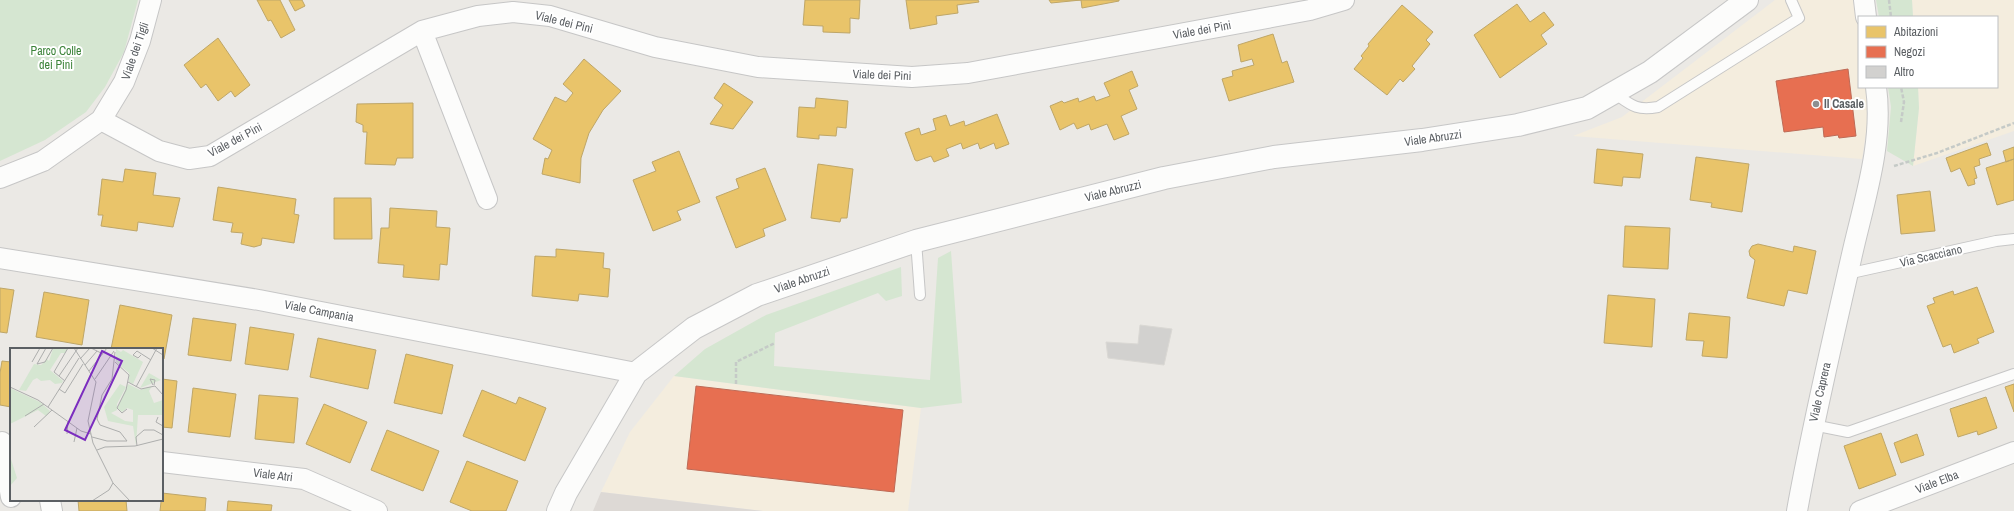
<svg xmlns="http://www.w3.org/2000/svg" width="2014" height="511" viewBox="0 0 2014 511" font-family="'Archivo Narrow',sans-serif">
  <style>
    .commercial { fill: #f4edde }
    .education { fill: #ddd9d5 }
    .green { fill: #d5e6d1 }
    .homes { fill: #e9c46a; stroke: #bea668 }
    .shops { fill: #e76f51; stroke: #bd6a56 }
    .building { fill: #d2d1cf; stroke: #dad8d4 }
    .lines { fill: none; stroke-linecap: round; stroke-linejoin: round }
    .lane-casing { stroke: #c6c6c6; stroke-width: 12 }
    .street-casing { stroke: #c6c6c6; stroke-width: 22 }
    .secondary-casing { stroke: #c7c7c7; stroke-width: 24 }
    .path { stroke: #c5cac7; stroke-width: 2.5; stroke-dasharray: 4 2; stroke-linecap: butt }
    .lane { stroke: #fcfcfb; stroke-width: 10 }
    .street { stroke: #fcfcfb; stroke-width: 20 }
    .secondary { stroke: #fcfcfb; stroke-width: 22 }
    .poi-dot { fill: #8d8f90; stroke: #fff; stroke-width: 1.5 }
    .labels { text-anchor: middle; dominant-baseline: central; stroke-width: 4; stroke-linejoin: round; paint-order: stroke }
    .street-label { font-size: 12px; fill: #5b5f63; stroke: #fff }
    .park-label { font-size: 12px; fill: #3c8339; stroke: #fff }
    .poi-label { font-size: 12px; font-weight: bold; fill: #5b5f63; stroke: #fff; text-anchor: start }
    .inset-road { fill: none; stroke: #adaead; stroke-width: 1 }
    .view { fill: #7b2cbf; fill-opacity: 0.15; stroke: #7b2cbf; stroke-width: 2 }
    .inset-edge { fill: none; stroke: #5b5f63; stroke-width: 2 }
  </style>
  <rect width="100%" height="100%" fill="#ebe9e5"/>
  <path class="commercial" d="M1775,0h78l6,30v57h8l3,19 -8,53 -289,-23 49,-19z
    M1912,0h102v131l-101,35 6,-58 -1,-21h79v-70h-84z
    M674,376l247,32 -13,103h-145l-162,-19 29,-60z"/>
  <path class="education" d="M601,492l162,19h-170z"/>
  <path class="green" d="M0,0h138l-14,52 -19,35 -19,25 -41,28 -45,21z
    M1876,0h36l1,17h-34z
    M1888,87h30l1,21 -6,58 -26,-15 4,-44z
    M951,251l11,152 -41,5 -247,-32 31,-27 61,-34 135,-48 1,29 -16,5 -8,-8 -103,40 -1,33 156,14 8,-122z"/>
  <path class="homes" d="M257,0h23l15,30 -14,8 -10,-18 -3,1z
    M289,0h13l3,6 -10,5z
    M805,0h55l-1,19 -9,-1v15l-27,-1v-6l-20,-1z
    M906,0h72l1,2 -22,3 1,8 -22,3 1,8 -27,5z
    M1049,0h70v1l-37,7 -1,-8 -30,3z
    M1517,4l13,18 14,-10 10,13 -13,10 6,9 -47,34 -26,-43z
    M1402,5l31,27 -7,8 4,4 -18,22 3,3 -12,13 -3,-3 -13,16 -33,-26 9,-11 -2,-2 8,-10 -1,-2z
    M1273,34l9,29 5,-2 7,21 -65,19 -7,-22 11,-3 -1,-5 22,-6 -2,-6 -11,3 -3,-17z
    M218,38l32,47 -15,12 -4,-6 -13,10 -12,-17 -5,4 -17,-23z
    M584,59l37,32 -18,19 -14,23 -8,25 -1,25 -38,-9 3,-16 3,1 4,-9 -19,-11 22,-42 11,5 7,-9 -10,-9z
    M1132,71l6,15 -9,4 8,19 -16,7 8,18 -15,6 -7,-16 -16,6 -2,-6 -12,5 -3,-6 -14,7 -10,-24 12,-5 2,2 14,-5 1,4 15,-6 2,5 14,-5 -6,-13z
    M724,83l29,19 -20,27 -23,-5 13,-19 -9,-7z
    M816,98l32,3 -2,27 -9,-1 -1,9 -17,-1v4l-22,-2 2,-30 16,1z
    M413,103v55h-16l-2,7 -30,-1 2,-32h-4v-7l-7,-3 1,-18z
    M997,114l12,30 -13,5 -2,-6 -14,6 -2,-6 -15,6 -2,-6 -15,6 3,7 -15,6 -3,-6 -14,5 -2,-1 -10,-27 14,-5 2,7 15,-5 -3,-11 13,-4 4,11 14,-5 1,5z
    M1987,143l4,12 -12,4 1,6 -6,2 3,11 -3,1 1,5 -7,2 -8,-18 -9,4 -5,-14z
    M2014,147v12l-8,3 -3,-11z
    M1597,149l46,5 -3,24 -17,-1 -1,9 -28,-3z
    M679,151l21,51 -23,9 4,9 -28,11 -20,-51 23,-9 -4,-9z
    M1696,157l53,7 -7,48 -31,-5 1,-4 -22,-3z
    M2014,159v41l-17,5 -11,-37z
    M818,164l35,5 -6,49h-6l-1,4 -29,-4z
    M765,168l21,52 -23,9 2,7 -29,12 -20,-51 23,-9 -3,-9z
    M125,169l31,4 -3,22 27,3 -7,29 -35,-5 -1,9 -36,-5 2,-11h-5l4,-36 21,3z
    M218,187l78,12 -2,15 5,1 -5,28 -32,-5 -1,7 -7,2 -13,-3 2,-11 -12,-1 2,-9 -20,-3z
    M1930,191l5,40 -34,3 -4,-39z
    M334,198h37l1,41h-38z
    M390,208l47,3 -1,16 14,1 -3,37 -7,-1 -1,16 -36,-3 1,-12 -26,-2 3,-35h8z
    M1625,226l45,2 -2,41 -45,-2z
    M1758,244l35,8 1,-6 22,5 -9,43 -19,-4 -4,16 -37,-8 8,-38 -5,-4 -1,-5 3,-5z
    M556,249l48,4 -1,15 7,1 -2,28 -29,-3 -1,7 -46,-5 3,-40 21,1z
    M1977,287l17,45 -17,7 2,4 -25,10 -3,-9 -8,3 -16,-41 8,-3 -2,-5 20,-7 1,4z
    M0,288l14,2 -7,43 -7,-1z
    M44,292l45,8 -7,45 -46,-8z
    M1608,295l47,4 -3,48 -48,-4z
    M120,305l52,10 -8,44h-2v-10h-51z
    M1689,313l41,4 -3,41 -25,-2 2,-15 -18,-1z
    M193,318l43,6 -5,37 -43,-6z
    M250,327l44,7 -6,36 -43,-6z
    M318,338l58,12 -8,39 -58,-12z
    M406,354l47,11 -11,49 -48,-11z
    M2,361l9,1v45l-11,-2v-32z
    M162,379l15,2 -5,47 -10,-1z
    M2014,384v28l-9,-25z
    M193,388l43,6 -6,43 -42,-5z
    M482,390l34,14 3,-7 27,11 -21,53 -62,-25z
    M259,395l39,3 -4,45 -39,-4z
    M1986,397l11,31 -19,7 -1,-4 -19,6 -8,-28z
    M324,404l43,18 -17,41 -44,-19z
    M387,430l52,21 -16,40 -52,-21z
    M1881,433l15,42 -37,14 -15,-43z
    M1917,434l7,21 -23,8 -7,-20z
    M467,461l51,20 -12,30h-34l-22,-9z
    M162,493l44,5 -1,13h-45z
    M78,500h48l1,11h-48z
    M228,501l44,4 -1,6h-44z"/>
  <path class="shops" d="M1848,69l8,67 -17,2 -1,-3 -14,2 -1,-10 -39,5 -8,-51z
    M696,386l207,24 -9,82 -207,-23z"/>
  <path class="building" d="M1140,325l32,4 -8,36 -56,-7 -2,-16 32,2z"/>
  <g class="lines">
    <g class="lane-casing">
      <path id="lane" d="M1614,93c17,12 22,18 44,14l141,-89 -8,-18
        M916,241l4,54
        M1847,274l149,-33 18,-2
        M1813,425l35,7 166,-58"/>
    </g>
    <g class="street-casing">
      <path id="street" d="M1864,0l2,17
        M422,31l65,168
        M101,120l23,-38 16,-41 11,-41
        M0,178l43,-17 58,-41 58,31 30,8 21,-3 212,-125 56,-15 35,-4 37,4 105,31 103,20 154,10 56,-4 342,-63 34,-10
        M0,258l259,42 377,73
        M2,442l9,55
        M162,462l142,17 73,32
        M50,500l2,11
        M1797,511c15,-84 35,-168 54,-252 12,-55 33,-115 25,-172
        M1860,511l154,-59"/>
    </g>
    <g class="secondary-casing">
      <path id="secondary" d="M558,511l8,-18 70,-120 58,-45 63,-33 159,-54 248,-63 110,-21 148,-17 96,-15 69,-17 63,-36 97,-72"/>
    </g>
    <path class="path" d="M1889,0l2,17
      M1901,122l3,-20 -3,-15
      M1894,166l43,-13 77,-30
      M736,384v-22l39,-19"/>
    <use href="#lane" class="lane"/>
    <use href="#street" class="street"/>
    <use href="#secondary" class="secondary"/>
  </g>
  <circle class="poi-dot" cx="1816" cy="104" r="4"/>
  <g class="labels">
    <g class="street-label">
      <text transform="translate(564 22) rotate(14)">Viale dei Pini</text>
      <text transform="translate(1202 30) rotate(-10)">Viale dei Pini</text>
      <text transform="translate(135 51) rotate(-71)">Viale dei Tigli</text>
      <text transform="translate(882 75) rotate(2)">Viale dei Pini</text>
      <text transform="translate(1433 138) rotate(-8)">Viale Abruzzi</text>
      <text transform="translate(235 140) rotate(-28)">Viale dei Pini</text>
      <text transform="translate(1113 191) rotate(-14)">Viale Abruzzi</text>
      <text transform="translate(1931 256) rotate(-13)">Via Scacciano</text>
      <text transform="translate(802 280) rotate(-19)">Viale Abruzzi</text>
      <text transform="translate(319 311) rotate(11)">Viale Campania</text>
      <text transform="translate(1820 392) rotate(-77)">Viale Caprera</text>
      <text transform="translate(273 475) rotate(7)">Viale Atri</text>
      <text transform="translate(1937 482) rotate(-21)">Viale Elba</text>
    </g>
    <g class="park-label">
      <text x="56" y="51">Parco Colle<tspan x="56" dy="14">dei Pini</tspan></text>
    </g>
    <g class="poi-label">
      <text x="1824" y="104">Il Casale</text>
    </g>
  </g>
  <g transform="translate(10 348)">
    <rect width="153" height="153" fill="#ebe9e5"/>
    <path d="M55,0h3l-3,5h-4l-11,17 13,11 -1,2 -7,1 -5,-4 -9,1 -4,-3 -4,2 -7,11 -7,-1 15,-26 7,1 6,-6 2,2 4,-12zM106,1l5,3 2,-2 20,12 -10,22 -4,-2v-9l-13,-11zM139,25l12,7 -21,8zM110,36l6,3 -9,17v6l-6,3 14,8 8,1v-12l-6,-2 -5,4 -5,-4 11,-24 12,6 12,-4 -3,5 5,12 9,-3v15h-25l-2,30 -3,-19 -25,-5 -4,-14zM0,40l30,14 10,9 -4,5 -8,-6 -28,14zM0,108l7,22 -7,8z" fill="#d5e6d1"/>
    <path class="inset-road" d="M64,0l22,34 -8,39 5,22 20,40 17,18M81,0l12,6M142,0l11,7M131,7l-3,3 -5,-3 4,-4 14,9M70,11l10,-11M22,14l8,-14M105,14l14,13 -3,15 -9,18 5,5 5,-4M27,16l8,-2 8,-14M27,16l9,-16M75,17l12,-14M79,23l18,-23M49,28l19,-28M85,31l19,-28M55,33l-11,-9 14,-24M118,34l13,7 14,-3 8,9M143,37l-3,-6 5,1 -1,5M0,39l28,13 43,31 10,3M126,39l21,-39M49,41l6,4 18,-29M38,59l31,-49M15,68l19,-12M148,69l-2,5 7,4M24,79l18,-17M57,86l1,-13M82,89l15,4h20l-7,-9 -20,-7 -3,-6 5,-24 10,-16 3,-27M64,94l3,-14M127,98l-1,-9 8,-7h10l9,5M87,102l8,-3 30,-1 28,-7M82,153l17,-11 4,-7"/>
    <path class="view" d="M92,3l20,10 -37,79 -20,-10z"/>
    <rect width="153" height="153" class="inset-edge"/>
  </g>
  <rect x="1858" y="16" width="140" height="72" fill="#ffffff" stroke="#bdbfc1"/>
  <rect x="1866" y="26" width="20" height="12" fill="#e9c46a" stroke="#bdbfc1"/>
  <text x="1894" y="36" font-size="12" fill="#5b5f63">Abitazioni</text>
  <rect x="1866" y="46" width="20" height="12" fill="#e76f51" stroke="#bdbfc1"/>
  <text x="1894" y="56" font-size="12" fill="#5b5f63">Negozi</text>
  <rect x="1866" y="66" width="20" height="12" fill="#d2d1cf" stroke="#bdbfc1"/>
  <text x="1894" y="76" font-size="12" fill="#5b5f63">Altro</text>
</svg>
